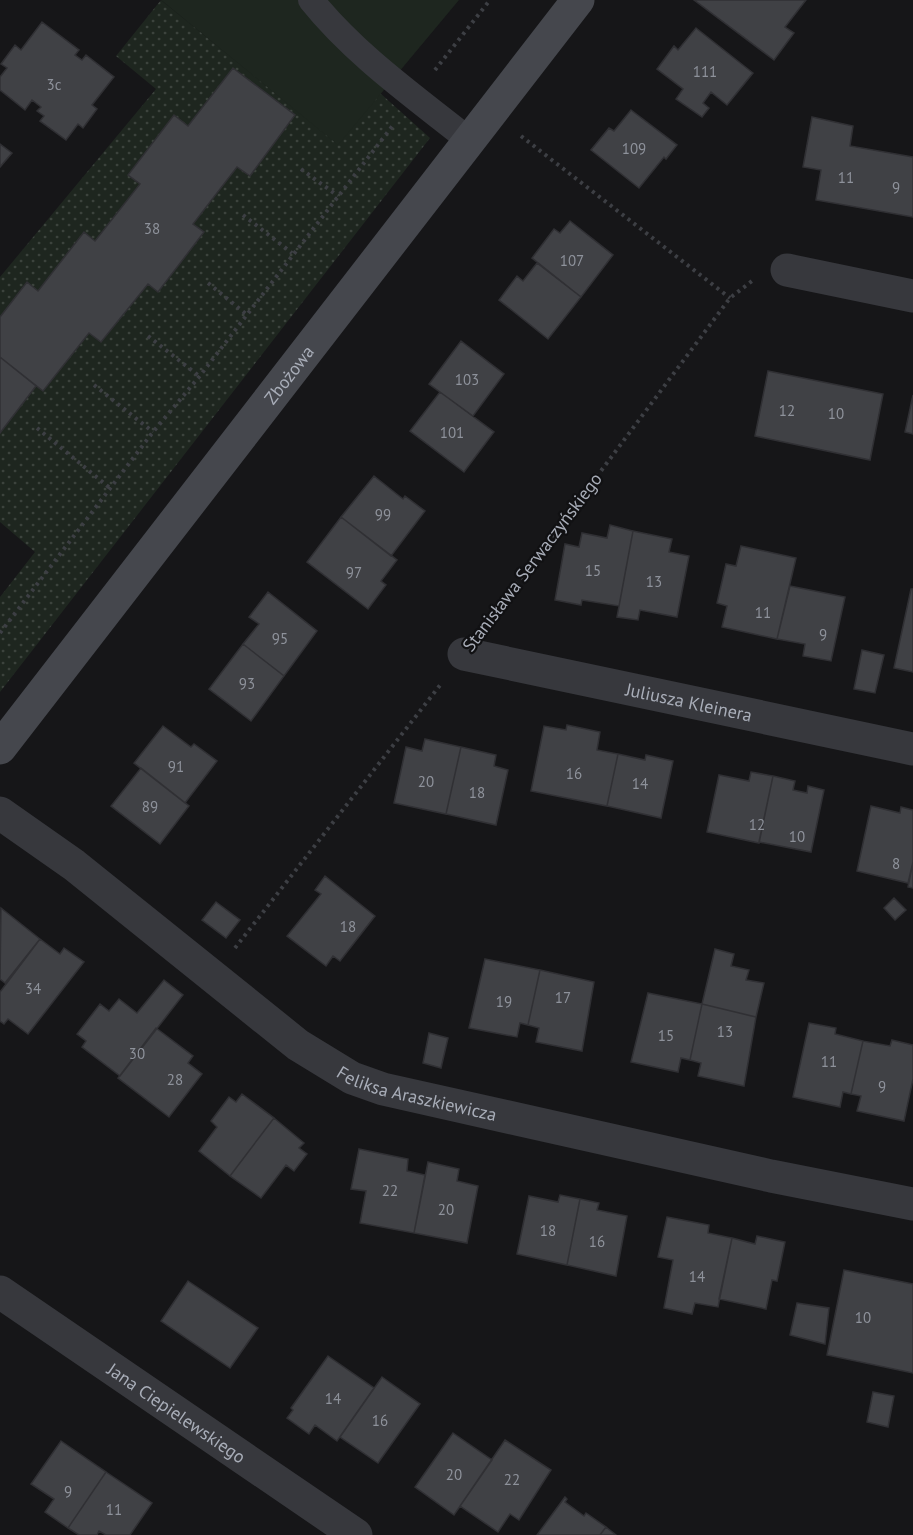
<svg xmlns="http://www.w3.org/2000/svg" width="913" height="1535" viewBox="0 0 913 1535" font-family="'PT Sans',sans-serif">
  <style>
    .grass { fill: url(#grass-dots) }
    .green { fill: #1e261f }
    .building { fill: #404145; stroke: #303034; stroke-width: 1.5 }
    .lines { fill: none; stroke-linecap: round; stroke-linejoin: round }
    .path { stroke: #3d3f44; stroke-width: 4; stroke-dasharray: 3 4.5; stroke-linecap: butt }
    .lane { stroke: #37383d; stroke-width: 26 }
    .street { stroke: #37383d; stroke-width: 33 }
    .secondary { stroke: #45474d; stroke-width: 33 }
    .labels { text-anchor: middle; dominant-baseline: central; stroke-width: 4.5; stroke-linejoin: round; paint-order: stroke }
    .number-label { font-size: 15px; fill: #8e929b }
    .street-label { font-size: 18px; fill: #a8adb8; stroke: #111113 }
  </style>
  <defs>
    <pattern id="grass-dots" width="8" height="8" patternUnits="userSpaceOnUse" patternTransform="scale(1.5)"><rect width="8" height="8" fill="#1e261f"/><path d="M2 2h.1M6 6h.1" fill="none" stroke="#3c433d" stroke-width="1.8" stroke-linecap="round"/></pattern>
  </defs>
  <rect width="100%" height="100%" fill="#161618"/>
  <path class="grass" d="M161,0l177,144 42,-51 50,45 -430,554v-95l35,-45 -35,-30v-245l156,-188 -40,-33z"/>
  <path class="green" d="M161,0h298l-121,145z"/>
  <path class="building" d="M694,0h112l-21,27 9,6 -20,27z
    M42,22l37,28 -4,5 7,5 4,-5 28,22 -22,28 5,4 -14,19 -5,-4 -12,16 -26,-19 4,-5 -7,-5 4,-4 -9,-7 -7,10 -25,-20v-13l7,-9 -6,-4 14,-19 6,5z
    M696,28l57,45 -26,32 -16,-13 -8,11 6,5 -7,9 -26,-18 7,-10 -26,-20 17,-23 4,4z
    M233,68l62,47 -45,61 -13,-9 -44,57 11,8 -46,60 -10,-8 -47,58 -12,-9 -46,58 -43,-34v-40l27,-35 11,9 46,-59 11,9 45,-57 -12,-9 46,-60 14,11z
    M631,110l46,35 -11,14 -2,-2 -25,31 -48,-38 18,-22 5,3z
    M812,117l41,9 -3,20 63,11v60l-97,-17 5,-30 -18,-3z
    M0,144l12,9 -12,14z
    M570,221l43,34 -32,42 -49,-39 22,-29 6,4z
    M537,263l44,34 -33,42 -49,-39 18,-24 6,5z
    M461,341l43,33 -31,42 -44,-32z
    M0,357l36,29 -36,47z
    M768,371l115,23 -13,66 -115,-24z
    M440,392l54,40 -30,40 -54,-41z
    M913,395v39l-8,-2z
    M374,476l29,23 2,-3 20,15 -34,45 -50,-39z
    M341,517l56,43 -16,21 5,4 -18,24 -61,-47z
    M610,525l23,6 -14,75 -37,-6 -1,5 -26,-5 10,-56 14,3 3,-14 25,5z
    M633,531l39,8 -3,13 20,4 -12,61 -37,-7 -2,10 -21,-3z
    M741,546l55,12 -19,81 -55,-12 5,-21 -10,-3 9,-39 10,2z
    M790,586l55,11 -14,64 -28,-5 2,-12 -28,-5z
    M911,589h2v83l-19,-4z
    M268,592l49,39 -33,45 -41,-32 16,-20 -10,-7z
    M243,644l41,32 -33,45 -42,-32z
    M862,650l22,5 -9,38 -21,-4z
    M567,725l33,7 -3,18 21,4 -11,52 -76,-15 13,-65 22,4z
    M163,726l28,21 3,-3 23,17 -32,42 -51,-40z
    M425,739l36,8 -15,67 -52,-11 12,-56 16,4z
    M461,747l35,8 -2,11 14,4 -12,55 -50,-11z
    M618,754l27,6 1,-5 27,6 -12,57 -54,-12z
    M141,768l48,38 -29,38 -49,-38z
    M751,772l22,4 -14,67 -52,-11 12,-57 30,6z
    M773,776l22,5 -2,9 14,3 1,-7 16,4 -13,62 -52,-10z
    M871,806l29,7 1,-6 12,3v52l-5,21 -51,-12z
    M913,862v26l-5,-1z
    M325,876l50,40 -35,45 -7,-5 -7,10 -39,-30 34,-42 -6,-4z
    M894,898l12,12 -11,10 -11,-12z
    M216,902l24,18 -14,18 -24,-18z
    M1,908l39,31 -35,44 -5,-4z
    M40,939l20,15 4,-6 20,14 -56,72 -20,-15 -4,5 -4,-3v-29z
    M715,949l19,5 -3,12 18,4 -3,10 18,3 -8,34 -54,-13z
    M485,959l55,11 -12,55 -8,-2 -3,14 -48,-9z
    M540,970l54,12 -12,69 -46,-9 3,-14 -11,-3z
    M164,980l19,15 -63,81 -38,-29 4,-6 -9,-7 23,-30 9,7 10,-12 18,14z
    M648,993l54,11 -12,56 -9,-2 -3,14 -47,-10z
    M702,1004l54,13 -12,69 -46,-10 3,-13 -11,-3z
    M809,1023l27,5 -1,6 28,7 -12,53 -8,-2 -3,15 -47,-10z
    M156,1028l37,28 -5,7 14,11 -33,43 -51,-39z
    M429,1033l19,5 -7,30 -18,-5z
    M892,1040l21,5v34l-9,42 -47,-10 4,-15 -10,-2 12,-53 27,5z
    M242,1094l32,24 -44,58 -31,-25 18,-24 -6,-6 18,-24 7,5z
    M274,1118l30,25 -5,5 8,6 -13,17 -8,-6 -25,33 -31,-22z
    M359,1149l49,10 -1,12 18,4 -11,58 -54,-10 6,-32 -15,-2z
    M428,1162l31,7 -2,12 21,5 -11,57 -53,-10z
    M560,1195l20,4 -13,66 -50,-11 12,-58 29,6z
    M580,1199l19,4 -2,7 30,6 -11,60 -49,-11z
    M667,1217l42,8 -1,8 24,5 -14,69 -23,-4 -3,11 -28,-6 9,-48 -15,-3z
    M757,1236l28,6 -8,39 -5,-1 -6,29 -47,-10 13,-61 23,6z
    M844,1270l69,14v89l-86,-18z
    M188,1281l70,47 -28,40 -69,-47z
    M797,1303l32,5 -4,36 -35,-9z
    M328,1356l46,32 -37,53 -22,-16 -6,9 -22,-16 6,-8 -2,-2z
    M382,1377l38,27 -42,59 -38,-26z
    M873,1392l21,4 -6,31 -21,-5z
    M453,1433l39,27 -38,55 -39,-28z
    M505,1440l46,30 -32,50 -9,-6 -12,18 -38,-26z
    M61,1441l45,31 -38,56 -23,-16 9,-13 -23,-15z
    M106,1472l46,31 -22,32h-24l-7,-4 -2,4h-18l-11,-7z
    M565,1497l2,2 -2,3 19,14 2,-3 20,14 -6,8h-63z
    M606,1527l10,8h-16z"/>
  <g class="lines">
    <path class="path" d="M435,70l55,-70
      M521,136l209,162
      M301,169l37,27
      M243,215l49,38
      M208,283l38,31
      M148,336l51,40
      M94,385l59,47
      M37,428l74,61
      M489,621l241,-323 22,-17
      M0,633l153,-201 46,-55 195,-253
      M235,948l206,-264"/>
    <path class="lane" d="M311,0c44,55 104,97 159,141"/>
    <g class="street">
      <path d="M787,270l126,26"/>
      <path id="s1" d="M464,654l449,95"/>
      <path id="s2" d="M0,813l74,52 224,180 54,33 31,11 388,87 142,28"/>
      <path id="s3" d="M0,1292l356,243"/>
    </g>
    <path class="secondary" id="s4" d="M0,748l578,-748"/>
  </g>
  <g class="labels">
    <g class="number-label">
      <text x="705" y="71">111</text>
      <text x="54" y="84">3c</text>
      <text x="634" y="148">109</text>
      <text x="846" y="177">11</text>
      <text x="896" y="187">9</text>
      <text x="152" y="228">38</text>
      <text x="572" y="260">107</text>
      <text x="467" y="379">103</text>
      <text x="787" y="410">12</text>
      <text x="836" y="413">10</text>
      <text x="452" y="432">101</text>
      <text x="383" y="514">99</text>
      <text x="593" y="570">15</text>
      <text x="354" y="572">97</text>
      <text x="654" y="581">13</text>
      <text x="763" y="612">11</text>
      <text x="823" y="634">9</text>
      <text x="280" y="638">95</text>
      <text x="247" y="683">93</text>
      <text x="176" y="766">91</text>
      <text x="574" y="773">16</text>
      <text x="426" y="781">20</text>
      <text x="640" y="783">14</text>
      <text x="477" y="792">18</text>
      <text x="150" y="806">89</text>
      <text x="757" y="824">12</text>
      <text x="797" y="836">10</text>
      <text x="896" y="863">8</text>
      <text x="348" y="926">18</text>
      <text x="33" y="988">34</text>
      <text x="563" y="997">17</text>
      <text x="504" y="1001">19</text>
      <text x="725" y="1031">13</text>
      <text x="666" y="1035">15</text>
      <text x="137" y="1053">30</text>
      <text x="829" y="1061">11</text>
      <text x="175" y="1079">28</text>
      <text x="882" y="1086">9</text>
      <text x="390" y="1190">22</text>
      <text x="446" y="1209">20</text>
      <text x="548" y="1230">18</text>
      <text x="597" y="1241">16</text>
      <text x="697" y="1276">14</text>
      <text x="863" y="1317">10</text>
      <text x="333" y="1398">14</text>
      <text x="380" y="1420">16</text>
      <text x="454" y="1474">20</text>
      <text x="512" y="1479">22</text>
      <text x="68" y="1491">9</text>
      <text x="114" y="1509">11</text>
    </g>
    <g class="street-label">
      <text stroke="none"><textPath href="#s4" startOffset="472">Zbożowa</textPath></text>
      <text transform="translate(532 562) rotate(-53)">Stanisława Serwaczyńskiego</text>
      <text stroke="none"><textPath href="#s1" startOffset="230">Juliusza Kleinera</textPath></text>
      <text stroke="none"><textPath href="#s2" startOffset="508">Feliksa Araszkiewicza</textPath></text>
      <text stroke="none"><textPath href="#s3" startOffset="214">Jana Ciepielewskiego</textPath></text>
    </g>
  </g>
</svg>
